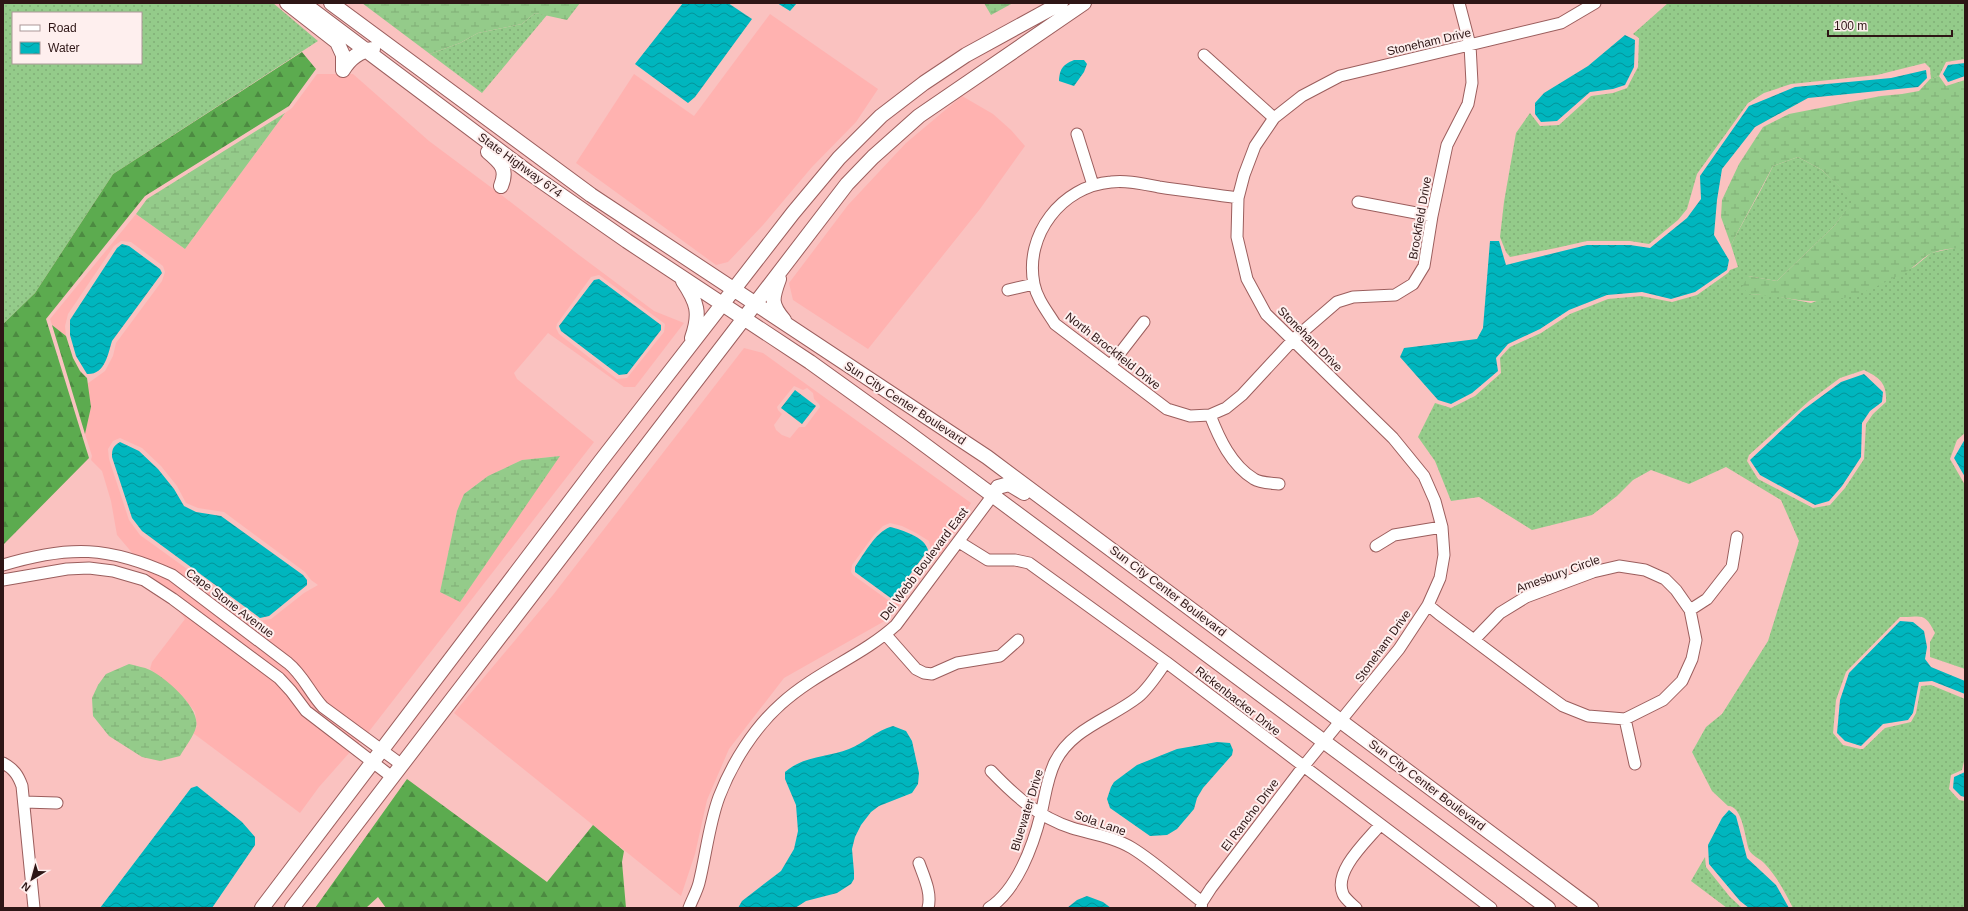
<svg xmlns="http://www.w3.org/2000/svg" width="1968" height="911" viewBox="0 0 1968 911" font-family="Helvetica,sans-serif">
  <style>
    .built { fill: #ffb2b0; fill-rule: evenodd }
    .grass { fill: url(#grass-dots); fill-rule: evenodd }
    .forest { fill: url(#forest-firs) }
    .wetland { fill: url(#wetland-marsh) }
    .water { fill: url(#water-waves) }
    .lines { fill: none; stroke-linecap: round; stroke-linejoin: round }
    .minor-casing { stroke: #9b5e5d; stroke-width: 13 }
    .major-casing { stroke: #9b5e5d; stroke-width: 16 }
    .minor { stroke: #fff; stroke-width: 11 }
    .major { stroke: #fff; stroke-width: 14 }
    .labels { text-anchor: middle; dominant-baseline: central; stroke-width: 4; stroke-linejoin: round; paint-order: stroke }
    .street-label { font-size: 12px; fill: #2e1616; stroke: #feefee }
  </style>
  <defs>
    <pattern id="grass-dots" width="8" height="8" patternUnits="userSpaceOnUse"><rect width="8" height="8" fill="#94cb8a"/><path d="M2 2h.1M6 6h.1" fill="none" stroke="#80ae76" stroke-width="1.8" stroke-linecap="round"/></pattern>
    <pattern id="forest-firs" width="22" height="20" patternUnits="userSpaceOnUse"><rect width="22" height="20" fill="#5cab4f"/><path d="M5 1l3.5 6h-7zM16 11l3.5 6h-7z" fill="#4c8a41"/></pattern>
    <pattern id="wetland-marsh" width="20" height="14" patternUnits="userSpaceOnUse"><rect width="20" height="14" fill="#94cb8a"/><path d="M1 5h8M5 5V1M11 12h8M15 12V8" fill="none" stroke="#80ae76"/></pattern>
    <pattern id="water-waves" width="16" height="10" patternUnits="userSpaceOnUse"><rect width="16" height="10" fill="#00b6be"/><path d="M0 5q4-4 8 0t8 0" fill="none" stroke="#039399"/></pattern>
  </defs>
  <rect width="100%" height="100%" fill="#fac2c0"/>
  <path class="built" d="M770,14l108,75 -22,33 -44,45 -49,58 -35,37 -12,3 -140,-102 58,-89 60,42z
    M317,74h36l76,67 75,56 75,58 75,56 30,12 -49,64h-11l-76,-54 -34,40 3,6 77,63 -227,292 -40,-30 -10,-11 -16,-25 -10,-9 -157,-104 -17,-20 -6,-34 -9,-30 -11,-11 1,-4 -7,-22 6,-27 -4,-23 18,-13 8,-15 3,-13 46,-62 3,-9 -2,-6 -32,-24 -10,-1 -7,5 -46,68 -3,12 1,10 -14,-11 -2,-6 86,-105 49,35 100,-136 7,-5zM599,275l66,49 -1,8 -37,46 -10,1 -58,-45 -3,-6 1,-4 34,-47zM120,438l22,10 19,18 16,20 9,17 12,5 26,4 81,60 6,8 7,5 -14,8 -33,26 -12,2 -119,-86 -11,-15 -20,-61 -1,-10 5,-8zM559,456l-99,146 -20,-10 17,-81 7,-17 24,-18 34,-16z
    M962,96l31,18 18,16 14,16 -45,63 -112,140 -75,-49 -4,-17 59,-78 58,-62z
    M744,348l19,5 208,150 -27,47 -20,22 -34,46 -106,60 -55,71 -22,51 -12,54 -14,42 -227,-183 99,-118zM794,386l9,4 4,-2 6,5 1,6 5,5 1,3 -15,20h-6l-9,11 -8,-3 -6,-5 -2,-5 8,-11 -4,-4 -1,-3zM890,523l12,3 14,7 13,8 2,8 -36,52 -3,2 -39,-28 -2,-3 1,-7 22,-30 9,-9z
    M145,569l24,11 125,94 15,25 11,12 41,30 -4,4 -38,-29 -143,-121 -22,-14z
    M175,606l101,76 11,12 15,21 48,37 -31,35 -19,26 -107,-80 4,-7 -2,-14 -11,-14 -34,-29 2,-7 33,-43z"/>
  <path class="grass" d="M3,3h270l45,38 -205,133 -78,119 -32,31zM13,13h128v50h-128z
    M1668,3h297v56l-19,3 -7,14 -8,3 -1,-11 -5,-5 -48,12 -86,9 -27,9 -16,10 -51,71 -10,35 -9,11 -29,24 -19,-3h-43l-31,7 -46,9 -4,-5 -6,-15 4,-35 12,-69 14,-20 10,13 19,-1 32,-29 22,-3 14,-5 11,-21 1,-29 -6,-4z
    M535,13l12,2 -65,78 -52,-39 30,-11 18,-10 44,-9z
    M1798,157l24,13 32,30 -19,25 -58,56 -29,-5 1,18 22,1 40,8 103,-36 17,-14 23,-5h11v185l-8,7 -7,19 15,26v184l-35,-12v-15l5,-9c-11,-23 -15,-15 -35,-16l-54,55 -10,28 -3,33 10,12 17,4h3l22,-21 26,-6 5,-9 5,-27 10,-1 34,14v58l-3,13 -11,5 -2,14 10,11 6,1v107h-172c-8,-16 -16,-31 -28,-44 -4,-5 -13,-8 -16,-14 -4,-11 -6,-44 -21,-44l-16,-15 -20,-39 14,-25 16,-13 46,-73 31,-100 -18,-41 -55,-33 -37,17 -38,-14 -18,10 -16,16 -25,19 -60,15 -53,-33 -28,4 -16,-40 -17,-24 17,-34 16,5 24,-12 26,-23 -1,-15 10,-11 31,-14 29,-19 38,-15 33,-3 31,6 25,-7 31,-22 2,-3 8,-3 -7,-22c13,-26 29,-51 42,-79zM1864,370c16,8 23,13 22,32l-13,12 -7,10 -2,35 -19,29 -15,17 -17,3 -55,-29 -11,-18 2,-6 60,-54 31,-23z
    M1705,857l1,10 24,30 12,11h-15l-36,-27z"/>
  <path class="forest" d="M302,52l14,17 -27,37 -144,90 -99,123 43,139 -86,87v-221l32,-31 78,-119z
    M52,325l14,11 7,22 7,13 7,7 4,29 -6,27z
    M407,779l140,103 46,-57 31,26 -2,11 4,46h-240l-8,-11 -12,11h-51z"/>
  <path class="wetland" d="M362,3h218l-13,17 -32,-7 -13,11 -44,9 -18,10 -30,11z
    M984,3h29l-22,12z
    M1939,76l7,10 19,-6v168c-11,0 -23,1 -33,5 -9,4 -16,13 -25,18 -21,11 -43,23 -67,28 -30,7 -60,-4 -91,-5l-7,-7 6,-11 29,5 58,-56 18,-25 -31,-30 -24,-13 -25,9c-14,27 -29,53 -42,79l-10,-28 1,-17 17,-36 24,-37 26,-13 92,-18 21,-2 17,-3 11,-12z
    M285,113l-100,136 -49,-35 11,-15z
    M560,456l-100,146 -20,-10 17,-81 7,-17 24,-18 34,-16z
    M129,664c7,2 15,3 21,6 15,7 51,38 46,57 -2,9 -11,20 -16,29l-20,5 -18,-4 -33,-21 -16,-20 -1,-18 6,-13 8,-11z"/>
  <path class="water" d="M683,3h45l24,16 -57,78 -7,6 -53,-39z
    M777,3h20l-7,8z
    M1625,35l10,5 -1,27 -9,18 -12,4 -23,3 -33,29 -16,1 -6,-8v-11l9,-10 44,-27z
    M1074,60h10l3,4 -3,8 -10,14 -15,-5c1,-12 3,-16 15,-21z
    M1965,63v13l-17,6 -5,-8 5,-9z
    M1926,70l1,8 -9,9 -110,11 -53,29 -33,42 -5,31 -3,35 15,25 -2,10 -32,22 -24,7 -29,-7 -35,3 -38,15 -29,19 -32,15 -12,14 2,13 -26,22 -21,11 -13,-4 -38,-43 4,-9 73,-9 6,-11 7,-87h9l7,24 81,-20h43l20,3 37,-30 14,-19 -1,-23 49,-70 46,-19 96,-9z
    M122,244l7,2 31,23 2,4 -50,68c-4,13 -7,34 -25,33l-11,-18 -6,-21v-15l47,-72z
    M599,279l62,46v5l-34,44 -8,1 -58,-44 -2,-5 35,-46z
    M1864,374l19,18 -1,10 -12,9 -8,12 -1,34 -19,29 -13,15 -14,4 -55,-30 -10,-15 53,-50 38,-28z
    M795,390l21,16 -14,18 -21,-16z
    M1965,439v38l-11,-19z
    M120,442l19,9 19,18 16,20 10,17 12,6 25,4 82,59 4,5v5l-38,31 -9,2 -118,-87 -10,-13 -20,-61c0,-8 1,-11 8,-15z
    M890,527c12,3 35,10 38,23l-36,49 -37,-27v-5c9,-13 20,-34 35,-40z
    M1900,621l13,1 11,9 3,16 -2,12 6,8 34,14v13l-33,-13 -13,1 -6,31 -5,7 -25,4 -22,22 -16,-5 -8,-8 3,-33 9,-27z
    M893,726l13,5 6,10 7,32 -1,11 -6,9 -33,13 -8,6 -10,13 -6,12 -3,12 2,23v7l-3,5 -14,9 -31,8 -11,7h-57l4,-7 39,-30 13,-22 4,-18 -2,-26 -11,-26v-7c18,-16 43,-15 64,-23 15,-6 28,-19 44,-23z
    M1217,742l13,1 3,7 -1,5 -29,33 -6,10 -3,11 -17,20 -10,6 -17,1 -40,-28 -3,-9 4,-12 3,-5 23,-17 40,-16z
    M1965,772v25l-4,-1 -8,-8 1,-11z
    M197,786l45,36 13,15v8l-43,63h-112l91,-120z
    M1729,810l7,6 11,42 29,27 13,23h-40l-9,-7 -31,-37 -1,-19 14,-27z
    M1087,896l16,6 8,6h-44l10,-8z"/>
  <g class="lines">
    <g class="minor-casing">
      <path id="minor" d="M1204,55l70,63
        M1077,134l16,51
        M1238,198c-27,-4 -53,-7 -79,-11 -16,-3 -32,-7 -48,-5 -49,4 -87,53 -77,102 3,15 13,27 21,40l112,85 23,7 20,-1 16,-7 16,-13 51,-55 44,-38 16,-5 42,-2 18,-11 11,-18 8,-50 15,-71 21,-41 4,-21 -2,-38 -11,-42
        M1358,202l74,14
        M1008,290l26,-6
        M1110,366l34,-44
        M1210,415c9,23 21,50 44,64 6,4 17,4 25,5
        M959,542l29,18h27l14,3 137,99 325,246
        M1376,546l18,-11 48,-8
        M3,565c66,-20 106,-19 169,10l116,88c15,12 22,30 35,44l79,58
        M3,580l64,-11 22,-1 24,3 31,9 29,19 106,79 12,13 15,20 86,66
        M1428,605l11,9 103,77 21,15 25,10 37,3 38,-19 19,-19 10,-22 4,-19 -6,-30 -14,-20 -11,-11 -20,-9 -26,-4 -26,6 -67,25 -26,16 -26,27
        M1690,610l17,-11 25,-32 5,-30
        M886,635l30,34 8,4 8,1 25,-11 43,-7 18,-16
        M1625,719l10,45
        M3,763c11,6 15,12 19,23l12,122
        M991,771c24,25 47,46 81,57 20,6 42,9 60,20 23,14 48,37 70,54
        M24,802l33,1
        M919,863c5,14 13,30 9,45
        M689,908c3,-8 8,-17 10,-25 7,-28 10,-59 20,-86 13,-34 35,-69 62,-93 35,-32 81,-48 115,-79l97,-130
        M989,908c28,-18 44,-62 52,-94 4,-17 6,-36 14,-52 17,-34 55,-43 83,-65 11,-9 20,-24 28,-35
        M1201,908l1,-6 9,-14 92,-121 96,-118 29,-44 12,-27 4,-23 -2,-28 -7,-26 -11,-25 -31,-38 -127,-124 -19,-35 -10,-42 1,-39 6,-23 11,-29 19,-28 28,-22 38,-20 221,-53 34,-20
        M1356,908c-4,-4 -11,-9 -13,-14 -10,-23 24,-53 37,-69"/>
    </g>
    <g class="major-casing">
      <path id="major" d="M287,3l50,39 6,13v15
        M303,3l225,169 99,69 183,121 96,69 642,477
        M331,3l260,192 396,262 604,451
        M343,70c7,-12 16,-19 30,-21
        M488,152c13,11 20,17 13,34
        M779,279c-7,19 -9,25 5,41
        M683,281c14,21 18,32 9,57
        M993,495l5,-8 11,-3 15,9
        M262,908l338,-446 193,-249 46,-55 42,-42 43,-33 42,-28 95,-52
        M292,908l555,-724 26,-27 46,-41 165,-113"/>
    </g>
    <use href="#minor" class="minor"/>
    <use href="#major" class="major"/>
  </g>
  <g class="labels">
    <g class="street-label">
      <text transform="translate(1429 42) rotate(-13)">Stoneham Drive</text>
      <text transform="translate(520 165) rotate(36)">State Highway 674</text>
      <text transform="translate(1420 218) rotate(-80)">Brockfield Drive</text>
      <text transform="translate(1310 339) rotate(45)">Stoneham Drive</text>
      <text transform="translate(1113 351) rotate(38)">North Brockfield Drive</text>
      <text transform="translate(905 403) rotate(33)">Sun City Center Boulevard</text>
      <text transform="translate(924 564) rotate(-53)">Del Webb Boulevard East</text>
      <text transform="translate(1558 574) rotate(-20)">Amesbury Circle</text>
      <text transform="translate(1168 591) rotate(37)">Sun City Center Boulevard</text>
      <text transform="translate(230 603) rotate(37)">Cape Stone Avenue</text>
      <text transform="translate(1383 646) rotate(-54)">Stoneham Drive</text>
      <text transform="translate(1238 701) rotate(38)">Rickenbacker Drive</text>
      <text transform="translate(1427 785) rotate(37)">Sun City Center Boulevard</text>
      <text transform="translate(1027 810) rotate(-73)">Bluewater Drive</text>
      <text transform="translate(1250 815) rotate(-53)">El Rancho Drive</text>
      <text transform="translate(1100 823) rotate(19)">Sola Lane</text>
    </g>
  </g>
  <rect width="1968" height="911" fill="none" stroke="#2e1616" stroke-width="8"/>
  <rect x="12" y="12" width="130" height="52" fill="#feefee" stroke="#ab9898"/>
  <rect x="20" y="25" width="20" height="6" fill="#ffffff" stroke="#ab9898"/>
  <text x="48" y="32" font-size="12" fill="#2e1616">Road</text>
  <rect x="20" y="42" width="20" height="12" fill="url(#water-waves)" stroke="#ab9898"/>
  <text x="48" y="52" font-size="12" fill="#2e1616">Water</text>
  <g transform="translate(32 879) rotate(217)" stroke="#feefee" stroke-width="3" paint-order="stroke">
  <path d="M0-3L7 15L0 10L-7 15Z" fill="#2e1616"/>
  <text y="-6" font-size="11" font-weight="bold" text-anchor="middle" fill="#2e1616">N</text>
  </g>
  <path d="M1828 30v6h124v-6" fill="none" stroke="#2e1616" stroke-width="2"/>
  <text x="1834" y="30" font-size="12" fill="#2e1616" stroke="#feefee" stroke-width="3" paint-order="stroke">100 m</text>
</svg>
